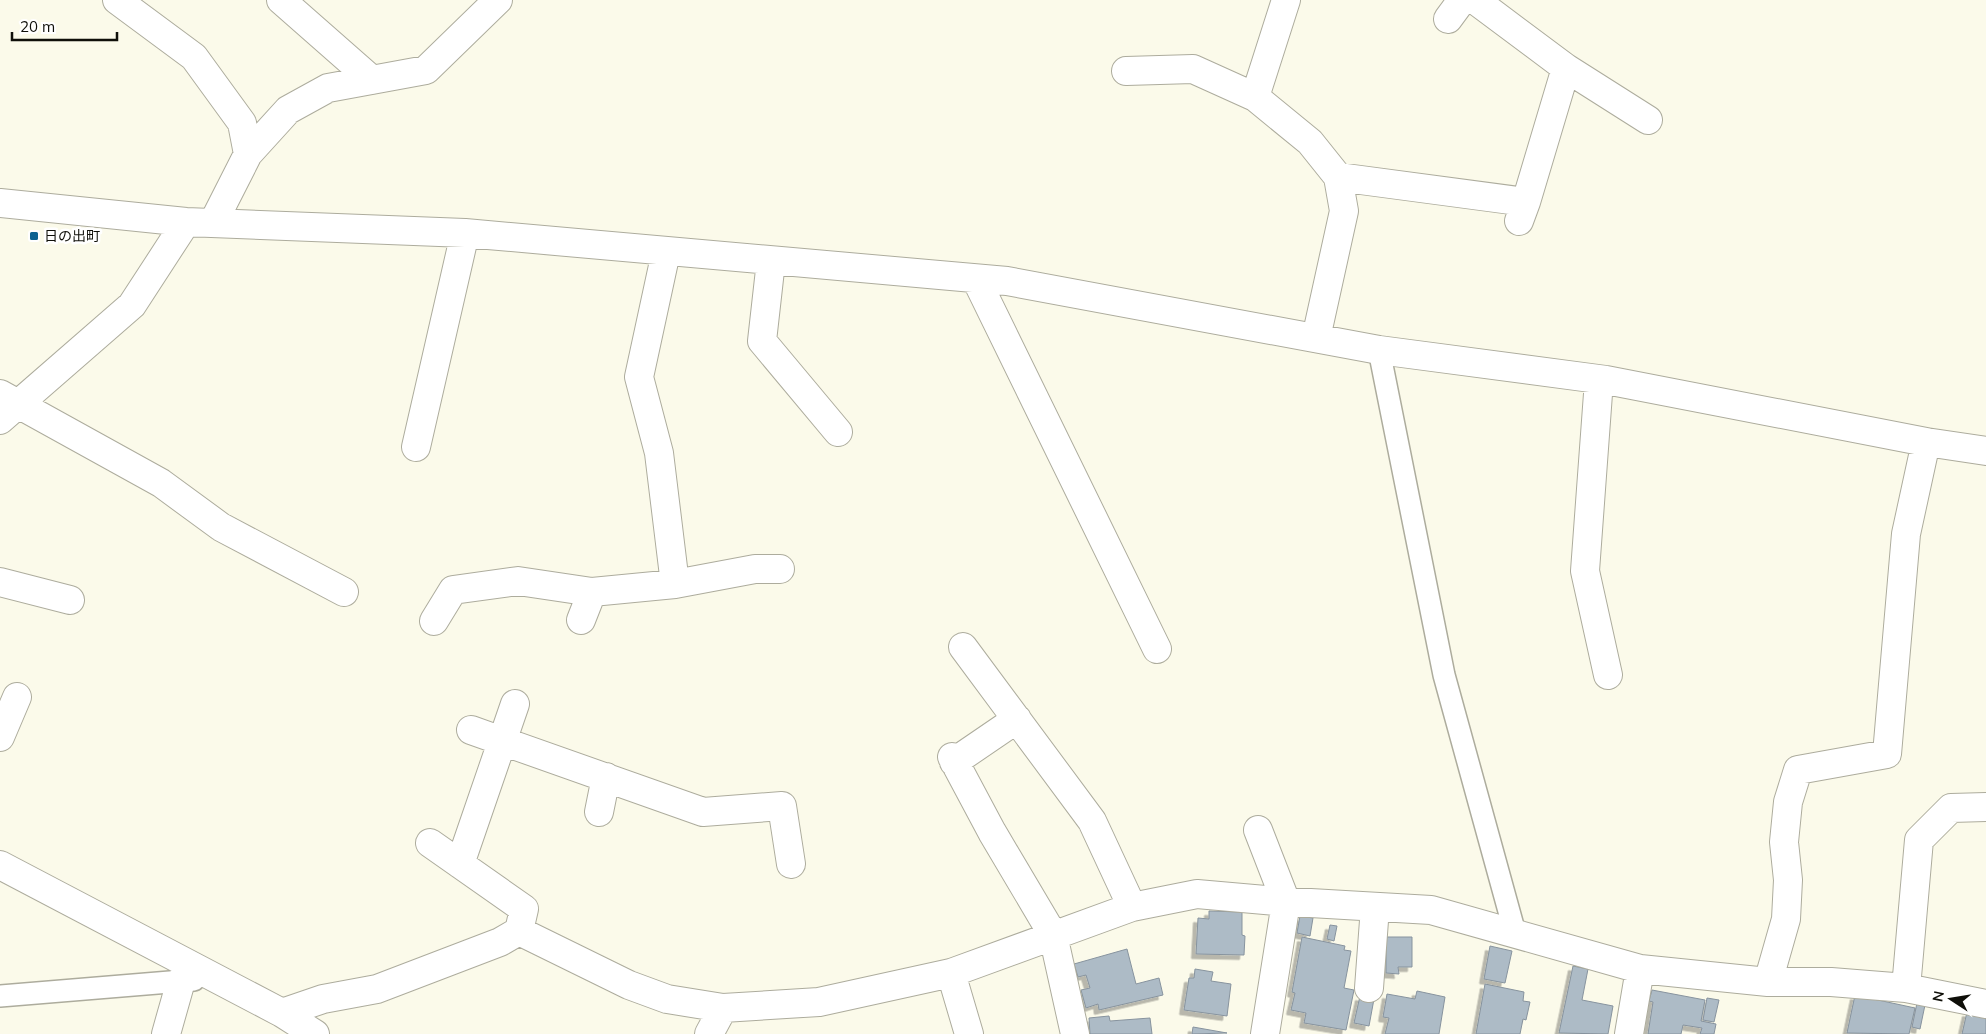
<svg xmlns="http://www.w3.org/2000/svg" width="1986" height="1034" viewBox="0 0 1986 1034" font-family="Mulish,'Noto Sans JP',sans-serif">
  <style>
    .building { fill: #adbbc6; stroke: #87939e; filter: url(#shadow) }
    .lines { fill: none; stroke-linecap: round; stroke-linejoin: round }
    .service-casing { stroke: #adac9d; stroke-width: 24 }
    .minor-casing { stroke: #adac9d; stroke-width: 30 }
    .service { stroke: #fff; stroke-width: 21 }
    .minor { stroke: #fff; stroke-width: 28 }
    .poi-dot { fill: #0d6192; stroke: #fff; stroke-width: 2 }
    .labels { text-anchor: middle; dominant-baseline: central; stroke-width: 5; stroke-linejoin: round; paint-order: stroke }
    .poi-label { font-size: 14px; fill: #0f0f09; stroke: #fff; text-anchor: start }
  </style>
  <defs>
    <filter id="shadow"><feDropShadow dx="-4.5" dy="4.5" stdDeviation="0" flood-color="#0004"/></filter>
  </defs>
  <rect width="100%" height="100%" fill="#fbfaea"/>
  <path class="building" d="M1209,911l33,1v23l3,1 -1,19 -48,-1 2,-36 11,1z
    M1300,916l13,2 -3,18 -13,-3z
    M1330,925l7,1 -3,15 -7,-2z
    M1302,937l43,9 -1,4 7,1 -7,37 10,2 -8,40 -42,-7 2,-10 -15,-3 4,-17 -3,-1z
    M1386,937h26v30h-14l1,7 -13,-1z
    M1490,946l22,5 -7,32 -21,-4z
    M1127,949l9,35 23,-6 4,17 -64,15 -1,-6 -12,4 -5,-18 9,-2 -4,-13 -8,2 -4,-13z
    M1573,966l15,3 -6,31 31,6 -5,28 -49,-1z
    M1195,969l18,3 -2,9 20,3 -4,32 -43,-6 5,-32h5z
    M1485,984l39,8 -1,9 7,1 -4,18 -3,-1 -3,15h-44z
    M1652,990l53,10 -4,21 15,3 -2,10h-14l2,-6 -19,-3 -2,9h-33l5,-32 -4,-1z
    M1417,991l28,6 -6,37h-54l4,-16 -6,-1 4,-23 28,5z
    M1855,995l60,13 -6,26 -62,-1z
    M1360,996l14,3 -5,27 -15,-3z
    M1707,998l12,2 -5,22 -11,-2z
    M1917,1003l8,2 -5,24 -8,-2z
    M1967,1012l19,4v18h-24z
    M1109,1016l1,5 40,-3 2,16h-62l-1,-16z
    M1193,1027l34,6 -35,1z"/>
  <g class="lines">
    <g class="service-casing">
      <path id="service" d="M1379,350l65,325 71,258
        M0,996l194,-16"/>
    </g>
    <g class="minor-casing">
      <path id="minor" d="M117,0l77,57 48,66 6,31 -35,69
        M281,0l91,80
        M1475,0l91,68
        M1448,19l14,-19
        M1126,71l67,-2 62,28 55,45 28,35 6,34 -28,127
        M1255,97l31,-97
        M248,154l40,-44 40,-22 98,-18 72,-70
        M1338,177l188,25 -7,19
        M1526,202l40,-134 82,52
        M0,203l186,19 279,11 542,48 372,69 227,30 320,62 60,9
        M666,252l-27,125 20,76 16,131 80,-15h25
        M771,261l-9,80 76,91
        M976,279l181,370
        M1599,380l-14,191 23,104
        M0,394l161,89 60,44 123,65
        M0,420l132,-115 54,-83
        M416,447l49,-214
        M0,582l70,18
        M581,620l11,-28 83,-8
        M434,621l19,-31 65,-9 74,11
        M963,647l129,174 40,86
        M471,730l232,82 79,-6 9,58
        M0,737l17,-40
        M952,757l40,75 61,103 22,99
        M954,762l63,-43
        M599,812l7,-35
        M1258,830l28,72 -21,132
        M430,843l94,66 -5,22
        M460,864l55,-160
        M0,865l282,148 33,21
        M951,973l18,61
        M1768,982l18,-63 2,-39 -4,-38 4,-40 10,-32 89,-16 19,-220 20,-92
        M1369,988l6,-81
        M1906,988l13,-148 32,-32 35,-1
        M282,1013l41,-14 54,-10 123,-47 19,-11 110,54 38,14 56,9 96,-6 132,-29 181,-66 65,-13 79,7 155,9 209,59 128,13h63l75,6 80,16
        M166,1034l15,-53
        M709,1034l14,-26
        M1629,1034l11,-65"/>
    </g>
    <use href="#service" class="service"/>
    <use href="#minor" class="minor"/>
  </g>
  <rect class="poi-dot" x="29" y="231" width="10" height="10" rx="2.5"/>
  <g class="labels">
    <g class="poi-label">
      <text x="44" y="236">日の出町</text>
    </g>
  </g>
  <g transform="translate(1951 999) rotate(282)" stroke="#ffffff" stroke-width="4" paint-order="stroke">
  <path d="M0-4L9 19L0 12L-9 19Z" fill="#0f0f09"/>
  <text y="-8" font-size="14" font-weight="bold" text-anchor="middle" fill="#0f0f09">N</text>
  </g>
  <path d="M12 32v8h105v-8" fill="none" stroke="#0f0f09" stroke-width="2.5"/>
  <text x="20" y="32" font-size="15" fill="#0f0f09" stroke="#ffffff" stroke-width="4" paint-order="stroke">20 m</text>
</svg>
